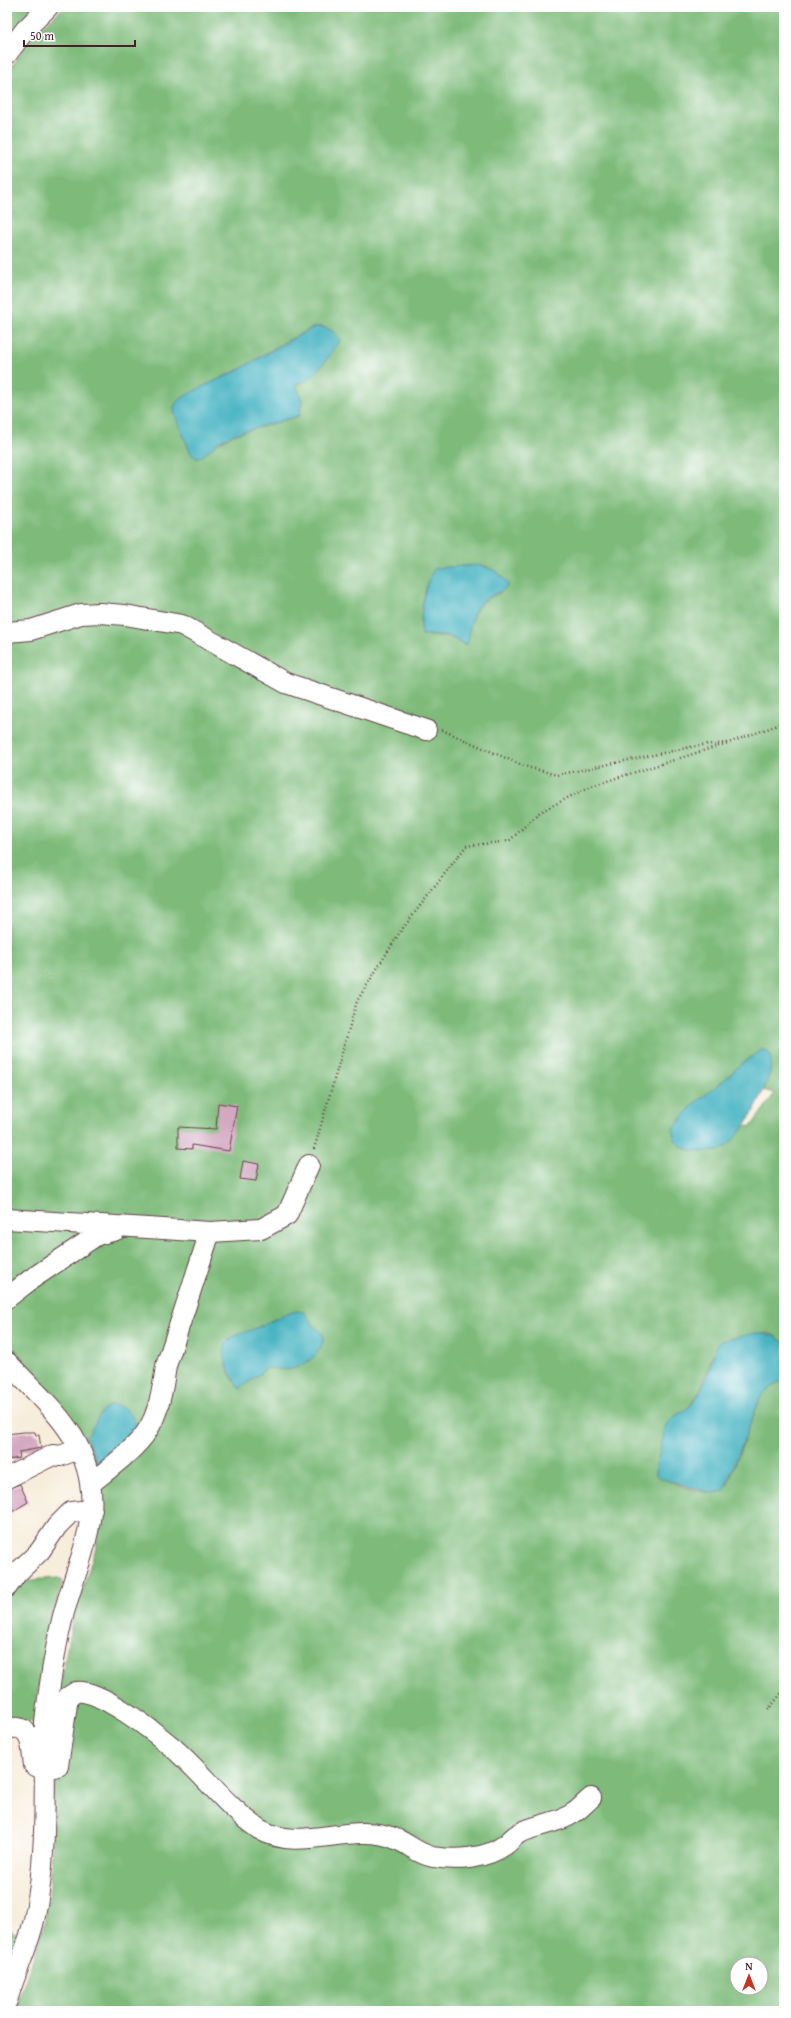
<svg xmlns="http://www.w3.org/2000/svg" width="791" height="2018" viewBox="0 0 791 2018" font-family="'Gentium Book Plus',serif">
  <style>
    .forest { fill: #7ebb7a; stroke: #646d52; fill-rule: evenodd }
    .water { fill: #46b4c2; stroke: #486a76 }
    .building { fill: #d4a8c1 }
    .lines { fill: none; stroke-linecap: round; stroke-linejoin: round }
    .minor-casing { stroke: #643e45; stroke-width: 22 }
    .path { stroke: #643e45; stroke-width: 2.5; stroke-dasharray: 1 3; stroke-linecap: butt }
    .minor { stroke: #fff; stroke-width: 20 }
  </style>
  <rect width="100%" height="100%" fill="#fff"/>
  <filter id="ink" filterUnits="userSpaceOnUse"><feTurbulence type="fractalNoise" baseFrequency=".025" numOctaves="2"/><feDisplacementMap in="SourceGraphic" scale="8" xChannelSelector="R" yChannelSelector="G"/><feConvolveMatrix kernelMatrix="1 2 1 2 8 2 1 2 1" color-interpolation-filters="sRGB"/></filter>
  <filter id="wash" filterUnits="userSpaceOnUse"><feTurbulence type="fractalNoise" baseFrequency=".012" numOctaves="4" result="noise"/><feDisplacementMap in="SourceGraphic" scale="16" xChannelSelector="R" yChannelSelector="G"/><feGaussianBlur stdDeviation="0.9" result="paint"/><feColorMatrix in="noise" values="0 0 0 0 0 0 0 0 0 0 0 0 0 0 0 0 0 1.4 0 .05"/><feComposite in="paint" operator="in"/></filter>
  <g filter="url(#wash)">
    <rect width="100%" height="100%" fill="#f7eddb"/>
    <path class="forest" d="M7,7h28l-28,31z
      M64,7h720v1336l-9,-7 -8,-3 -51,14 -16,44 -11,16 -33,68c19,9 41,18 62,18l9,-7 34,-90 6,-6 17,-10v631h-770l20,-55 10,-33 6,-35 2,-41 2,-128 18,-98 24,-73 5,-38 -2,-27 -6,-26 -11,-24 -16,-23 -59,-63v-1273l25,-38zM314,327h10l-8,43 -10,11 -10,3 3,32 -64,18 -22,12 -22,8 -8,-20 -6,-32 18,-11 49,-24 32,-20zM481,565l7,2 12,26c-27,9 -29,25 -33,51h-4l-15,-8h-20l7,-68zM723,1081l52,12 -24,34 -65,-14zM287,1313h17l10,13 -8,38 -15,5 -24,-1 -27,21 -11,-16 -4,-18 29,-26zM117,1405l-19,63 -4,-13 -8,-18zM737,1964h24v24h-24z
      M58,1578l5,2 -16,53 -10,64 -2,29 -5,-5 -23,4v-131c16,-17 30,-14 51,-16z
      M7,1929l12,6 -12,37z"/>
    <path class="water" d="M315,327c11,0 20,2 25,14 -4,8 -25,34 -33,39 -3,2 -8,2 -11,4l6,17 -3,15 -64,18 -15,7 -20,17h-4l-5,-4 -17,-42c0,-5 0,-8 4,-11 20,-15 45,-22 66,-34 24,-14 46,-28 71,-40z
      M481,565l17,7 10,12v2c-6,6 -12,7 -19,11 -18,9 -19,30 -21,47h-4l-16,-8 -26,-1c-4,-17 3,-54 13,-67z
      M762,1050c29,0 -18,92 -43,101 -4,1 -26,0 -30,-1 -10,-3 -16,-10 -16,-21l21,-25 29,-23 18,-17z
      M297,1311l7,1 10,14 10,9c0,16 -16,30 -32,34 -7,2 -17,-1 -25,-1l-27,21c-9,-12 -26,-42 -7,-52 7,-4 14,-5 21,-8 15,-6 27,-14 43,-18z
      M756,1333l19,3 9,7v37l-17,10 -6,6 -37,95 -13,2 -52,-15 -3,-3v-8l10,-42c6,-10 19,-13 26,-21 13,-15 18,-39 24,-57l4,-6z
      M111,1405c16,0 22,12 28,26l-41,37 -4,-13 -8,-18c11,-10 10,-26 25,-32z"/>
    <g id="blocks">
      <path class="building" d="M218,1103l19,3 -8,45 -37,-6v4l-14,-1v-21l38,2z
        M243,1161l16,3 -3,17 -16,-2z
        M23,1432h12l1,3h3l2,13 -22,4 1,6 -13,2v-26z
        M20,1484l8,18 -21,13v-26z"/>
    </g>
  </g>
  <g filter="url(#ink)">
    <use href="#blocks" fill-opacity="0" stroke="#643e45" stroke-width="1"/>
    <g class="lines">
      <g class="minor-casing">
        <path id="minor" d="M7,54l18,-24 23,-23
          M7,632l24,-2 50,-16 19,-1 25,2 57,10 104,58 140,47
          M7,1219l203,13 51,-3 26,-14 22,-50
          M7,1298l23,-18 67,-45 19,-5
          M7,1362c22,24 49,47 66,75 40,67 5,118 -11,183 -8,34 -13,68 -17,102 -1,64 3,135 -11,198 -6,28 -20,54 -27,81
          M7,1478l46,-23 7,1 19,-7
          M90,1484c16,-13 46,-35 57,-53 12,-18 16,-44 19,-65l44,-134
          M7,1587l10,-14 23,-22 17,-25 14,-14 21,-2
          M7,1729c26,-7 24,17 27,36l10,5 14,-4 10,-69 8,-5c22,-4 77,39 95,54 31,26 54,60 88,83 33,20 71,3 106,4 11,0 23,2 33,7 12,5 20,14 35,17 23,4 53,2 72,-12 6,-4 10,-11 17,-13 16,-8 38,-9 53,-20 6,-4 11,-10 16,-14"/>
      </g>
      <path class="path" d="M442,730l82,36 33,9 144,-30 27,-2 50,-18 6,-11
        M314,1149l43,-148 43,-69 66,-86 43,-5 31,-29 51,-26 137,-43
        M768,1710l16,-20"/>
      <use href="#minor" class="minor"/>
    </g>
  </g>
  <rect width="791" height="2018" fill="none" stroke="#fff" stroke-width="24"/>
  <g transform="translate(749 1976)"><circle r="19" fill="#ffffff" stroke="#b7a5aa"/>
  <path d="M0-3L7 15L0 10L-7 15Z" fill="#c8321e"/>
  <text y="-6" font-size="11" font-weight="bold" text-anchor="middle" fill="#4a1f2b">N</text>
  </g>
  <path d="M24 40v6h111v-6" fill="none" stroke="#4a1f2b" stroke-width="2"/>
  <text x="30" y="40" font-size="12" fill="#4a1f2b" stroke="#ffffff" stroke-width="3" paint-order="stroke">50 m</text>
</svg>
